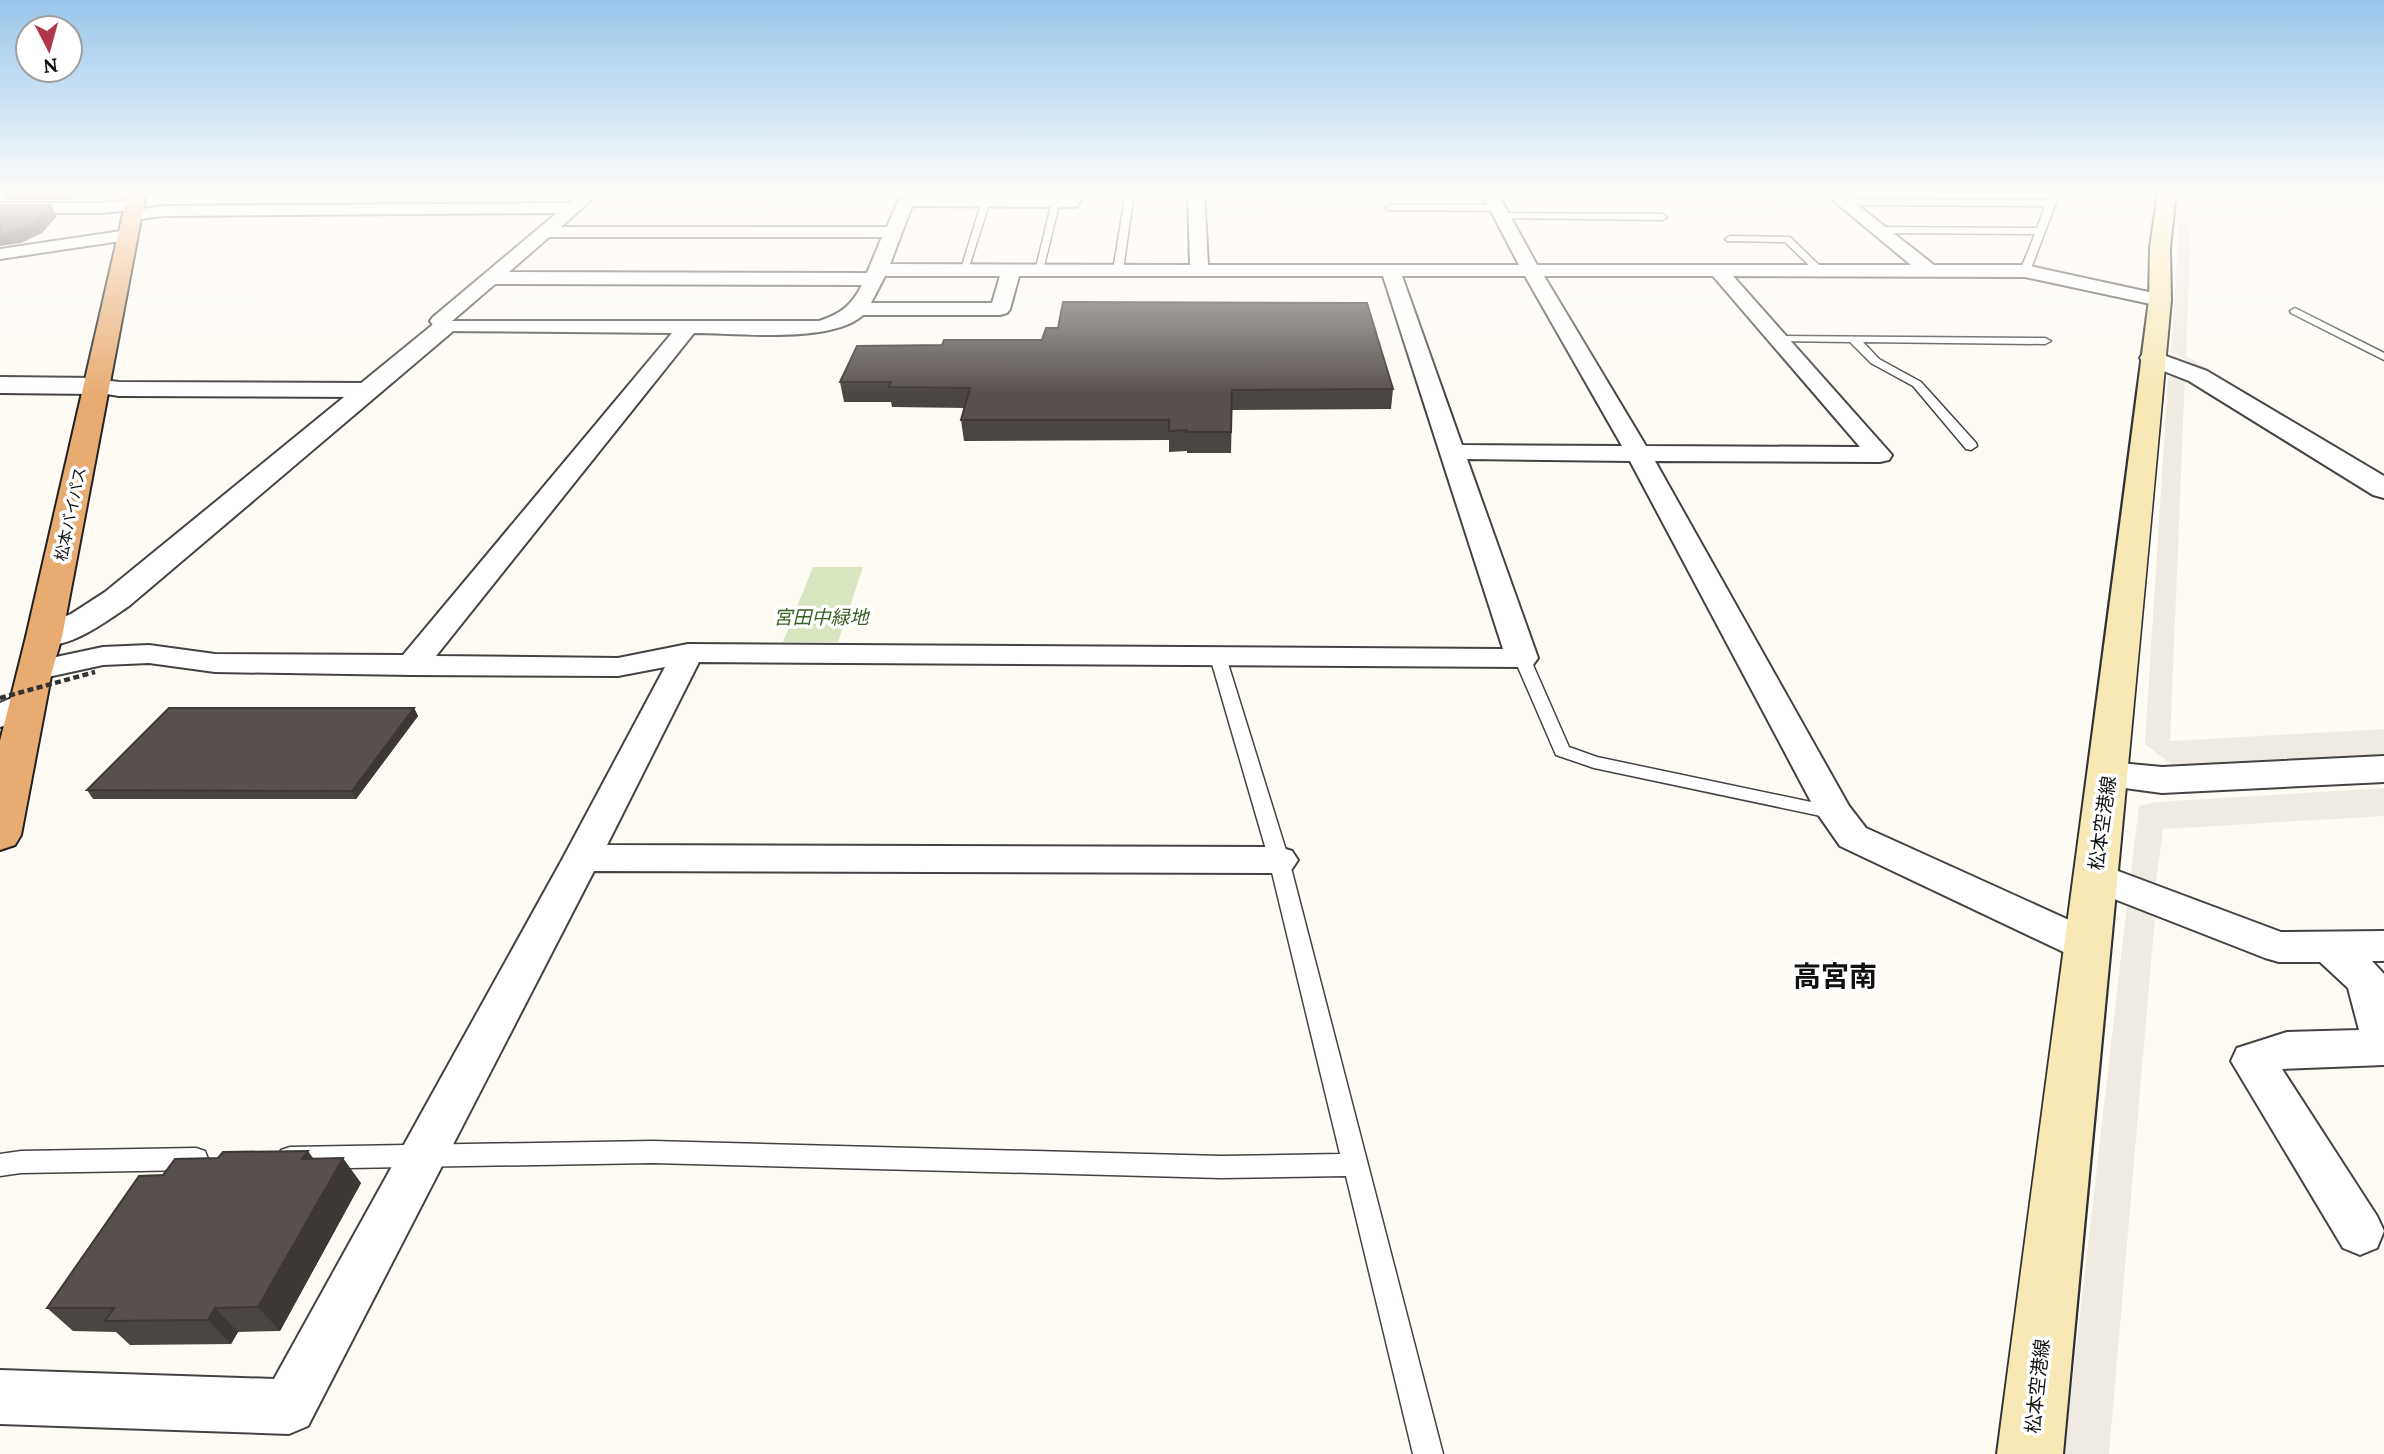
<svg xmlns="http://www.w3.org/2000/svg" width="2384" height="1454" viewBox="0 0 2384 1454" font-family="Lora,'Noto Sans JP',serif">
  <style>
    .green { fill: #d7e5c0 }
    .plaza { fill: #efeae2 }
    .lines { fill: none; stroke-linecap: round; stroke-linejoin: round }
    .service-casing { stroke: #434343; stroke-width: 3 }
    .minor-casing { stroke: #434343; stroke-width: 4 }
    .tertiary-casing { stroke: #434343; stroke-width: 4 }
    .secondary-casing { stroke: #323232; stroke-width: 4 }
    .trunk-casing { stroke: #212121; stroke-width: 4 }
    .service { fill: #fff; fill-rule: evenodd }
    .minor { fill: #fff; fill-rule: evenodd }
    .tertiary { fill: #fff; fill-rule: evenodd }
    .secondary { fill: #f6e9b6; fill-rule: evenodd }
    .trunk { fill: #e8ac72; fill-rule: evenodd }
    .path-bridge { stroke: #323232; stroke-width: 4.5; stroke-dasharray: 6 3.5; stroke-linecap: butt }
    .wall { fill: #4b4542 }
    .shaded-wall { fill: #3d3836 }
    .building { fill: #57504d; stroke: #3d3836; stroke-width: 2 }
    .labels { text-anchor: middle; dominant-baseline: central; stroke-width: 7; stroke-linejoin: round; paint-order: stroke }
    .far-street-label { font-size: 16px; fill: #101010; stroke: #fff }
    .park-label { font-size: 19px; font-style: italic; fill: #396126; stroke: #fff }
    .street-label { font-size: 19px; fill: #101010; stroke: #fff }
    .near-quarter-label { font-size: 28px; font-weight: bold; fill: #101010; stroke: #fff }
  </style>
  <rect width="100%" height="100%" fill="#fefbf4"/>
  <path class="green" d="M813,567h50l-25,75h-55z"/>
  <path class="plaza" d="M2178,192h14l-6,164 198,118v6l-213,-129 7,-105z
    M2177,376l8,1 -15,364 214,-12v27l-197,12 -16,-4 -26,-20 23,-367z
    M2384,788v28l-221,13 -8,60 -14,-7 -10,-9 8,-67 17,-4z
    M2139,901l17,3 -47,550h-45l63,-549z"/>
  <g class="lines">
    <g class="service-casing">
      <path id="service" d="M1126,192h8l-11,78 -5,3 -5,-3z
        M2051,192h8l-3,11 -26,68 -5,3 -5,-3 15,-37 -157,-1 -5,-3 5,-3 159,1 8,-22 -203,-1 -4,-3 4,-3 205,1z
        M986,198l4,3 -22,69 -8,2 22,-71z
        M1056,198l4,3 -17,69 -8,2 17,-71z
        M1390,205h108l4,3 -4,3 -111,-1 -1,-2z
        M1503,213l160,1 4,3 -4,3 -163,-2v-4z
        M1730,236l60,1 34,33 -8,2 -31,-30 -58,-1 -2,-2z
        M2295,308l89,45v7l-93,-47 -1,-2z
        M1778,336l267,2 6,3 -6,3 -182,-2 16,17 42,23 55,61 1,3 -6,4 -5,-1 -53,-63 -42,-23 -21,-21 -76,-1 -2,-2z
        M1218,652l8,5 63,203 154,594h-30l-67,-278 -125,2 -568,-15 -363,6 -9,-3 -3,-8 3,-8 9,-3 363,-6 568,15 119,-2 -71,-294 -59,-203z
        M1522,653l8,5 39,89 28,10 238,50 7,1 2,5 -2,5 -7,1 -241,-51 -38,-13 -42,-97z
        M196,1148l9,3 3,8 -3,8 -9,3 -175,3 -21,3v-22l21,-3z"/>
    </g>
    <g class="minor-casing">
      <path id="minor" d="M582,192h18l-39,35h326l11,-26 8,-5 160,1 2,-5h16l-6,14 -6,1 -160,-1 -22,58 300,1 -2,-73h16l4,73h311l-38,-73h16l40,73h374l-88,-73h18l93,73h91l142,31 3,4 -10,6 -135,-29 -292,-1 159,179 -3,5 -9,2 -225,-1 194,345 17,22 234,106 6,11 -6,11 -14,4 -14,-4 -232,-110 -23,-33 -187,-352 -163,-2 71,199 -5,7 -11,2 -823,-5 -92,183 672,2 13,4 6,9 -6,9 -13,4 -685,-2 -286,555 -19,8 -289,-10v-54l274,9 289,-521 102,-191 -47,9 -207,-1 -196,-3 -66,-9 -46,2 -69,15 -11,-2 -5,-7 5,-7 80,-17 46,-2 66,9 188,1 269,-322 -235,-2 -7,-10 3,-4 124,-104 -393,3 -31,4 -9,-5 8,-5 -31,3h-101v-10h101l33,-3 8,5 -6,5 28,-4 405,-3zM549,237h333l-15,36 -358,-1zM885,276h115l-8,27h-121zM1019,276h364l120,373 -815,-5 -70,14 -182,-2 258,-323c42,0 138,11 169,-18h137l7,-2 3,-4zM1402,276h123l97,170 -160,-1zM1544,276h169l147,171 -214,-1zM495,284l367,1c-10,20 -21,29 -43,36h-367z
        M128,230l9,5 -3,4 -134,20v-10z
        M96,379l23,3 247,1 8,2 3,5 -3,5 -8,2 -247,-1 -31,-5 -3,-5 3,-5z
        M28,691l11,3 5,7c-9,14 -28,22 -44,26v-24z
        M2094,862l187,70 103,-1v30h-12l12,13v91l-102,4 95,147 7,15 -7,17 -17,7 -17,-7 -112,-187 6,-13 50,-16 72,-2 -11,-42 -28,-26h-41l-14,-4 -184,-72 -6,-10 6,-10z"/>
    </g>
    <g class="tertiary-casing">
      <path id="tertiary" d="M444,320l8,2 4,5 -4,5 -323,274c-27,18 -64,47 -97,38l-6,-7 6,-7 39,-16 34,-22 331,-270z
        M2152,351l55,20 177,105v22l-11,-3 -184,-114 -46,-18 -3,-5 3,-5z
        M0,377l96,1 9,2 4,6 -4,6 -9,2 -96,-1z
        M2384,756v26l-222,11 -67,-9 -6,-9 6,-9 14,-4 53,5z"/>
    </g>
    <g class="secondary-casing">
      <path id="secondary" d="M2158,192h18l-6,56 1,52c-34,385 -73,769 -108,1154h-66c50,-385 103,-769 152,-1154l1,-52z"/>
    </g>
    <g class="trunk-casing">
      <path id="trunk" d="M128,192h18l-84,445 -10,34 -31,164 -6,10 -15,5v-109l26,-104z"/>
    </g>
    <use href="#service" class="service"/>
    <use href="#minor" class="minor"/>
    <use href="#tertiary" class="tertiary"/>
    <use href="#secondary" class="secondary"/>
    <use href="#trunk" class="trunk"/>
    <path class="path-bridge" d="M0,698l95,-26"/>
  </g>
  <path class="wall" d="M11,192h67l-7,8h-64l-3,-5z
    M857,346l536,43 -2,20 -159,1 -1,43h-44v-2l-18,1v-12l-205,1 -3,-21 4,-12 -73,-1 -1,-5h-47l-4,-20z
    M414,708l4,8 -62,83h-263l-6,-9z
    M314,1159l47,24 -81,148 -42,1 -7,12 -101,1 -14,-13 -43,-1 -26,-23 116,-133z"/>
  <path class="shaded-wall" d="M71,192h7l-7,8 -3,-5z
    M51,205l6,11 -15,17 -21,10 -21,3v-12z
    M414,708l4,8 -62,83 -4,-8z
    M308,1151l18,25 -24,-17z
    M343,1158l18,25 -81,148 -22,-24z
    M215,1308l23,24 -7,12 -23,-24z"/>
  <path class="building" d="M11,192h60l-3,3h-64z
    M0,205h51l-15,17 -21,10 -15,2z
    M1063,302l304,1 26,86 -161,1 -1,42h-44v-2l-18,1v-11h-208l9,-32 -81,-1 2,-5h-51l17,-36 85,-1 2,-5h98l4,-12h12z
    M169,708h245l-62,83 -265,-1z
    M308,1151l-6,8 41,-1 -85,149 -43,1 -7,12 -103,1 9,-13h-67l92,-132 24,-1 12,-16 43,-1 5,-6z"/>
  <linearGradient id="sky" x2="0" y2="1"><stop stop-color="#97c6eb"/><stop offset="0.49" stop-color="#fffdfa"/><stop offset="1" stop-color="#fffdfa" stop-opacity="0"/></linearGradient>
  <rect width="2384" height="395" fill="url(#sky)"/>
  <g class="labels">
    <g class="far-street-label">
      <text transform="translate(70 514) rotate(-78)">松本バイパス</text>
    </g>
    <g class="park-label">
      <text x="821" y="617">宮田中緑地</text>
    </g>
    <g class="street-label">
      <text transform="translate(2102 823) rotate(-82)">松本空港線</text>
      <text transform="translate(2037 1386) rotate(-84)">松本空港線</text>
    </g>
    <g class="near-quarter-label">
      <text x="1835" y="976">高宮南</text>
    </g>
  </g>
  <g transform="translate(49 49) rotate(174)"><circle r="33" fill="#ffffff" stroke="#9f9f9f" stroke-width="2"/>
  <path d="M0-5L12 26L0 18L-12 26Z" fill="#b13649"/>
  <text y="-10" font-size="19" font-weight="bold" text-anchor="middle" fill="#101010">N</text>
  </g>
</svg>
